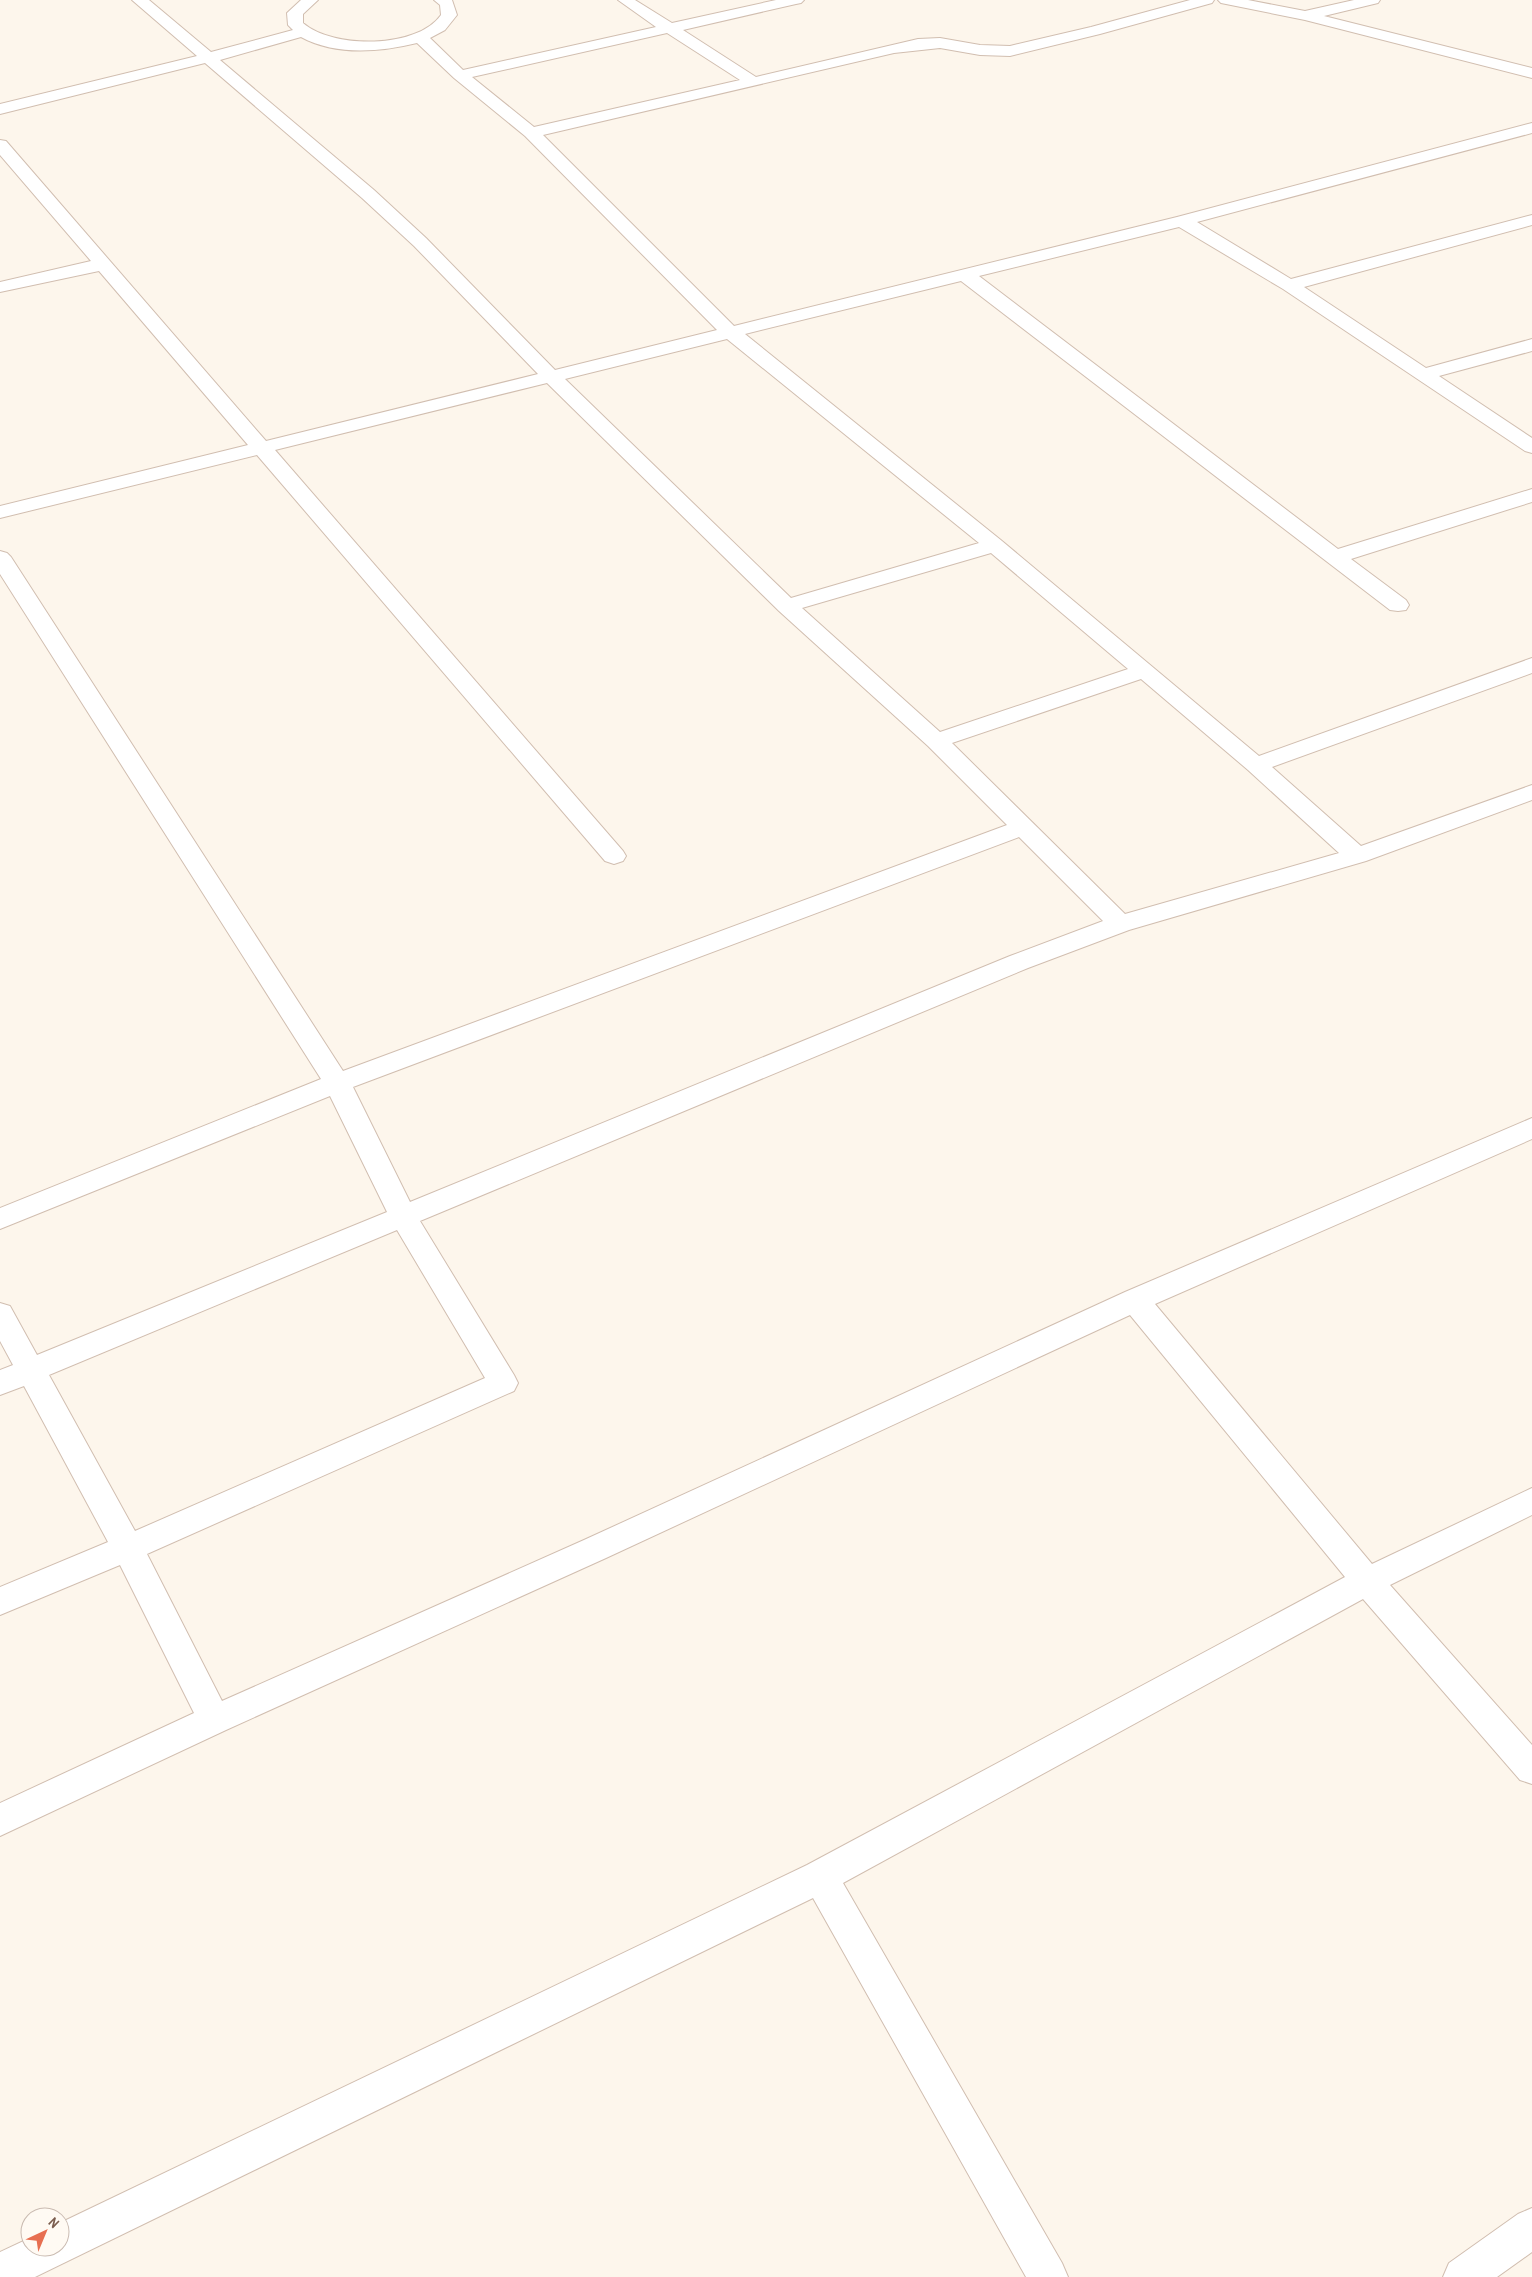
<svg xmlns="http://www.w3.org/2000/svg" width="1532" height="2277" viewBox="0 0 1532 2277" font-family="'Archivo Narrow',sans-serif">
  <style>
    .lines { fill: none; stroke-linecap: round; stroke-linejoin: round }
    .minor-casing { stroke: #d1beb0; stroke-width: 2 }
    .minor { fill: #fff; fill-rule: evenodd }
  </style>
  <rect width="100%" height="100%" fill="#fdf6ec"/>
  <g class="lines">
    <g class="minor-casing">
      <path id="minor" d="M132,0h17l62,52 82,-22 -5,-5 -1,-12 14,-13h17l-15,14v9c30,26 114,26 138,-8l-1,-10 -6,-5h18l5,15 -12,15 -15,8 33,32 193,-43 -38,-27h17l37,23 104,-23h28l-3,3 -5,1 -113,26 73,47 162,-38 22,-1 40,7 30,1 81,-19 99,-27h24l-2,3 -112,31 -90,22 -30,-1 -40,-7 -46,5 -351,82 191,191 443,-109 355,-94v10l-335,89 94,57 241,-64v10l-228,62 122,81 106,-29v12l-93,25 93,62v15l-7,-2 -242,-162 -104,-62 -200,49 359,273 194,-60v13l-181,57 55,41 3,5 -3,5 -8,1 -8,-1 -429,-329 -216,53 257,207 257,215 273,-98v15l-260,94 89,79 171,-61v15l-166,61 -237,69 -101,38 -608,253 94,154 4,8 -4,8 -367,163 75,147 362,-161 541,-248 407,-174v21l-377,165 217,260 160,-76v27l-142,70 142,160v39l-12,-4 -157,-181 -520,284 219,380 6,14h-42l-213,-379 -778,379h-35v-25l30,-14v9h30v-24l747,-358 538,-288 -215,-262 -524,243 -380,172 -226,106v-33l194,-90 -74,-148 -120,50v-28l108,-45 -84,-156 -24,9v-25l13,-5 -13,-24v-38l10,3 27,49 350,-143 -57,-116 -330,133v-21l321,-129 -321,-505v-23l7,2 4,4 332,514 664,-246 -79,-79 -149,-135 -232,-228 -272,67 348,401 3,5 -3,5 -9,3 -9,-3 -348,-406 -257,63v-12l248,-61 -149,-174 -99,21v-10l91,-21 -91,-106v-15l6,1 260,300 272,-67 -124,-128 -52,-48 -157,-135 -205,51v-10l197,-48zM667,33l73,47 -206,47 -62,-50zM301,37c35,19 79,15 116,6l37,35 71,58 192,194 -162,40 -129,-132 -52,-48 -154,-130zM727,339l252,204 -188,55 -226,-219zM991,553l137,116 -188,63 -138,-124zM1141,679l107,91 91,83 -214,61 -173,-171zM1019,837l84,84 -93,35 -600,246 -57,-115zM397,1230l88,148 -350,153 -86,-156z
        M1218,0h30l57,11 49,-11h26l-2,3 -54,13 208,52v10l-227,-58 -79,-16 -5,-1z
        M1532,2208v44l-35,25h-54l6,-14 69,-49z"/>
    </g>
    <use href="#minor" class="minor"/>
  </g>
  <g transform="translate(45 2232) rotate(44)"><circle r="24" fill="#fffaf3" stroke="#cabbb1"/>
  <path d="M0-4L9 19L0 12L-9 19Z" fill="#e76f51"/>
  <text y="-8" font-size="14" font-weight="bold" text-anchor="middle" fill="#7a5c4d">N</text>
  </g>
</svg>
